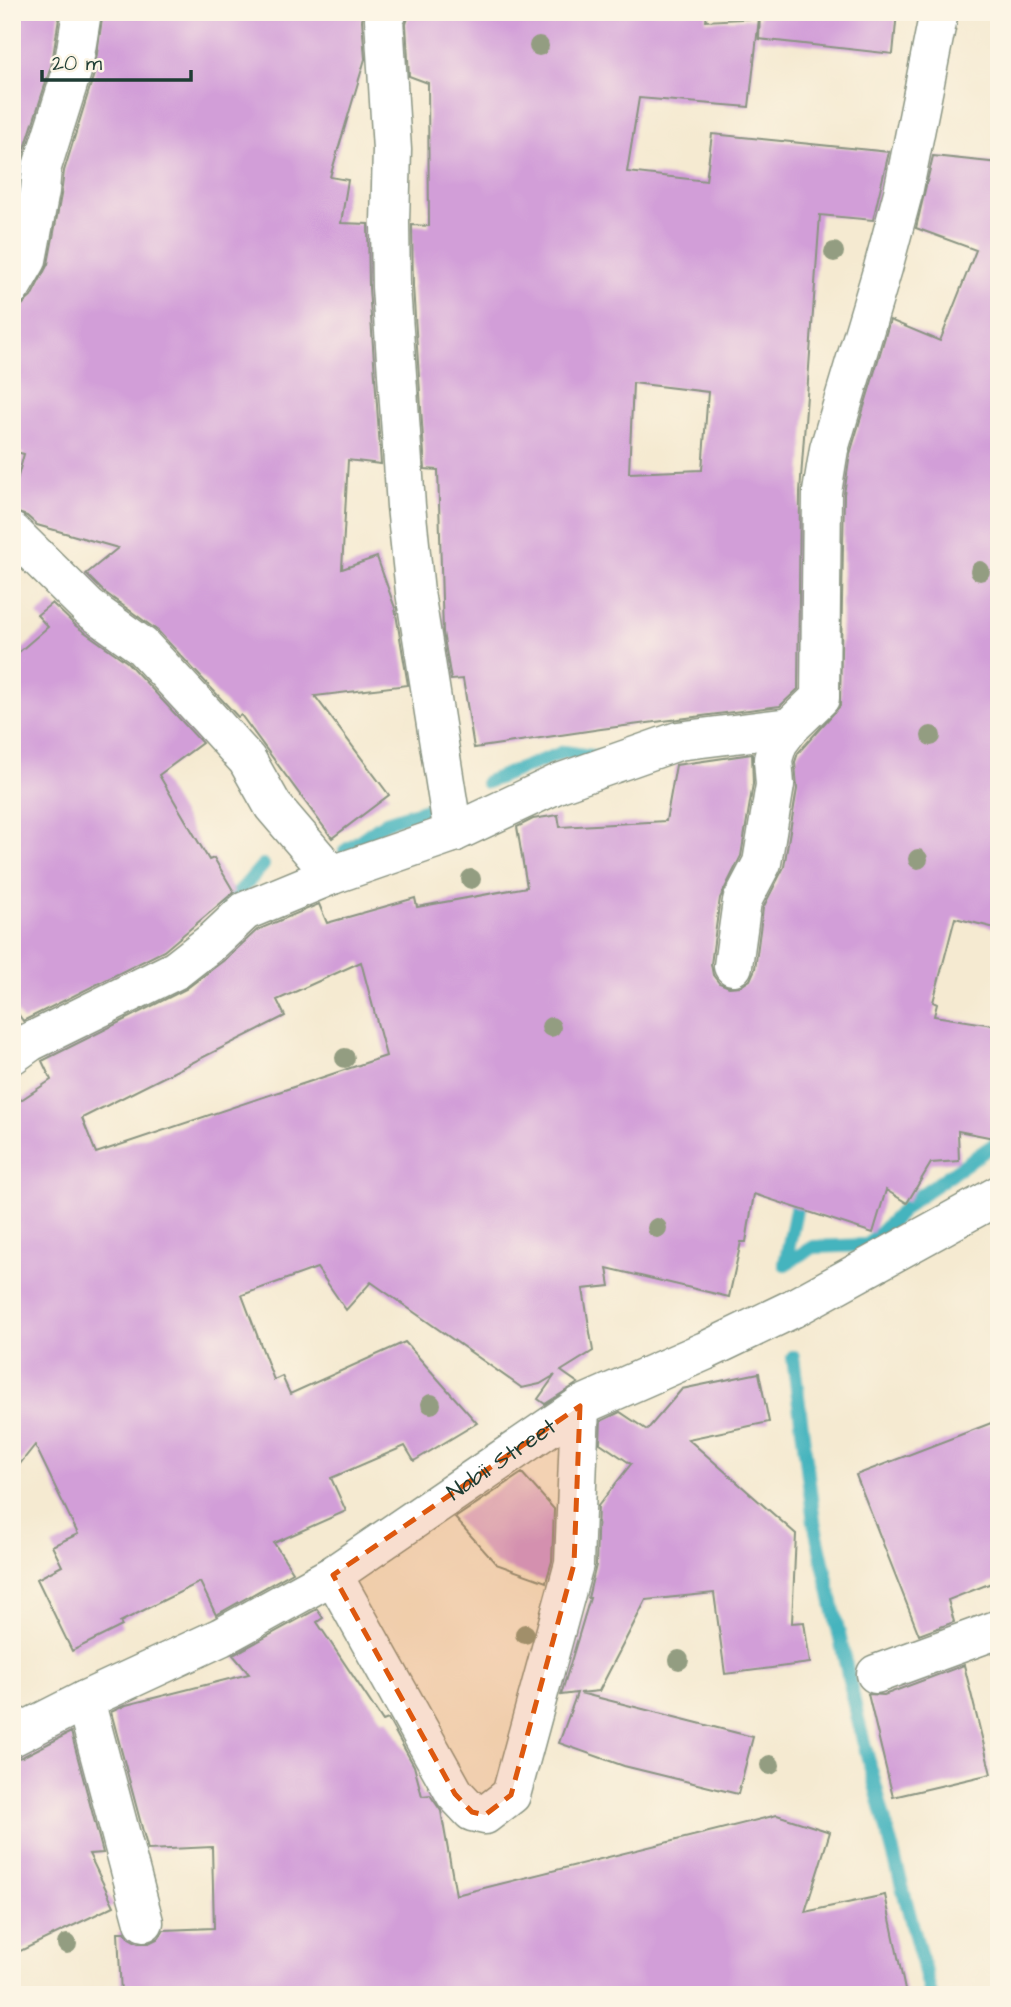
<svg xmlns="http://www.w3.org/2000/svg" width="1011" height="2007" viewBox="0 0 1011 2007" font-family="'Architects Daughter',sans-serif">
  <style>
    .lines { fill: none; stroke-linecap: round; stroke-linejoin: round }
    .stream { stroke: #45b4be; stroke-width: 14 }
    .building { fill: #d29ed8; fill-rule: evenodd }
    .street-casing { stroke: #8a9482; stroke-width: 41 }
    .street { stroke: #fff; stroke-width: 38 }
    .tree { fill: #939d81 }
    .marked { fill: #de580e; fill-opacity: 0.2; stroke: #de580e; stroke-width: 5; stroke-dasharray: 14 9; stroke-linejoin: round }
    .labels { text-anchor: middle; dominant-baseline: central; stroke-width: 5; stroke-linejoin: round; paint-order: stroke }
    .street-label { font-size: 23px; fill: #1f3d34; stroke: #fcf5e5 }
  </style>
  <rect width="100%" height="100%" fill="#fcf5e5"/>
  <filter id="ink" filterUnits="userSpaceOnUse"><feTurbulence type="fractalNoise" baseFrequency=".0143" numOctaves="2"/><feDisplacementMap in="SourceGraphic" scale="14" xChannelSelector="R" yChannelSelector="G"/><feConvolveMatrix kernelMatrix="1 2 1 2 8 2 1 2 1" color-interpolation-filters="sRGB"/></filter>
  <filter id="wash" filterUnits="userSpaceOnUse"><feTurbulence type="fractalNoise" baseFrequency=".00686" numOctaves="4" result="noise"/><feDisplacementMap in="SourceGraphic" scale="28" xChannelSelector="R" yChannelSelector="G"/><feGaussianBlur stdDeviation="1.57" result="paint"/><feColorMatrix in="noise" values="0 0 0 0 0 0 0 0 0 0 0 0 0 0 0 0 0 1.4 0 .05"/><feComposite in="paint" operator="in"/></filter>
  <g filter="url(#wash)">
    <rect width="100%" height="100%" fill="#f5ead1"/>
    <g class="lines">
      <path class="stream" d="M487,782l77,-30 34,5
        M345,851l41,-29 41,-13
        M227,906l36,-41
        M785,1264l15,-74
        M785,1264l28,-17 55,-2 44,-44 87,-60
        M793,1357l21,165 46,206 71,267"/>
    </g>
    <g id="blocks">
      <path class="building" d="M12,12h48l-8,51 -31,98 -9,59z
        M103,12h261l-2,8 3,39 -35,118 18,3 -7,43 27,1 1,64 12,176 -33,-4 -6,109 35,-12 18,51 13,77 -93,11 74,99 -57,43 -91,-123 -3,2 -80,-86 -55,-40 -17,-17 32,-26 -81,-23 -10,-9 -15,-5v-12l12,-45 -12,-3v-143l10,-3 9,-8 17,-33 13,-69 3,-24 30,-97z
        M410,12h297l-1,9 53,-3 -10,89 -110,-9 -12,74 79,9 6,-47 177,18 -16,68 -53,-5 -20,277 -2,197 -18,17 -179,23 -127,19 -11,-69 -12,1 -8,-48 -5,-162 -13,-1 -12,-183 -1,-61 17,1 -1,-143 -19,-7 -3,-52zM633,383l75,9 -6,78 -73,3z
        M760,12h137l-4,42 -134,-15z
        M933,156l66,7v766l-44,-11 -22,84 4,2 -3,12 65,10v113l-41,-8 1,30 -28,2 -24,40 -21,-13 -13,43 -119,-39 -8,48h-5l-12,55 -122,-29 3,18 -27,3 10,62 -32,20 17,12 -33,21 -7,-5 17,-24 -15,9 -18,4 -151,-106 -25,28 -29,-42 -75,27 32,85 8,-4 8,18 115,-52 72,81 -63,38 -9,-15 -74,32 15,33 -72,32 19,29 -77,43 -16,-33 -80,40 2,4 -50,25 -35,-72 25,-13 -10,-20 26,-12 -43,-89 -23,29v-368l39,-26 -9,-19 144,-72 41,-31 30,-28 62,-26 8,19 88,-25 2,9 110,-20 -10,-60 16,-8 25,-4 2,12 106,-6 10,-56 76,-11 1,30 -12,72 -21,42 -9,66 2,11 6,8 10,4 12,-1 9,-6 5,-11 8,-61 21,-41 13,-78 -2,-27 3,-9 42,-47 4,-212 6,-40 40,-134 50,21 36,-91 -60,-22zM361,962l25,94 -290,97 -14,-35 203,-102 -8,-16z
        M52,603l24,23 51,36 75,81 -43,32 50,85 5,-2 20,34 -70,59 -141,70 -11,-16v-347l36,-31 -11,-12z
        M759,1373l10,49 -81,17 108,95 -4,89 12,-1 6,41 -85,11 -11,-81 -68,7 -47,91 -19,2 173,44 -15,57 -114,-28 -65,-23 18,-50 -16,2 29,-97h-2l8,-33 2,-59 33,-42 -31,-21 1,-22 19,-9 27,18 35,-41z
        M999,1420v160l-51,20 6,22 -35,13 -63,-160z
        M522,1473l32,36 -2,52 -6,21 -50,-18 -41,-46z
        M317,1609l6,9 -6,4 66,99 5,-2 26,47 8,30 8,-1 11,16 15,84 321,-80 53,17 -25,80 80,-17 21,100h-785l-3,-63h7l4,6 9,5h11l10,-5 5,-8 50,-2 -2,-81 -64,3 -37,-138 15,-7 123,-31 -16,-19z
        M964,1665l27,109 -98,23 -25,-103 16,1z
        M71,1732l32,121 -14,1 25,52 -102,49v-196l10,-2z"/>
    </g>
  </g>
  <g filter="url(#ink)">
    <use href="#blocks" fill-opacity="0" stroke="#8a9482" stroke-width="2"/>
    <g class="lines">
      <g class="street-casing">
        <g id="street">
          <path d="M388,12l-4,7 8,131 -2,72 1,65 15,219 9,86 38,241"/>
          <path d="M12,286l15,-26 13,-69 2,-24 31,-99 9,-56"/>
          <path d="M12,532l77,76 53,38 67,72 38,42 26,46 59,69"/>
          <path d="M733,966l9,-65 20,-38 13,-78 -2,-26 5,-16 12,-16 30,-29 2,-206 7,-43 54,-181 20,-75 36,-181"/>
          <path d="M12,1055l18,-13 146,-72 37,-29 32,-30 87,-36 121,-42 106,-50 119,-42 112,-14"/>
          <path d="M333,1575l122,219 17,18 13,3 26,-20 63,-231 6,-158"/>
          <path d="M876,1674l123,-45"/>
          <path d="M85,1700l59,222"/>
          <path id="s1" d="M12,1737l73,-37 136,-63 112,-62 247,-169 125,-55 87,-42 207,-114"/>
        </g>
      </g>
      <use href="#street" class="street"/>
    </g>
    <g class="tree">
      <circle cx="539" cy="46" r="10"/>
      <circle cx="834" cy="252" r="10"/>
      <circle cx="980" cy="571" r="10"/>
      <circle cx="931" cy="736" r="10"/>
      <circle cx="918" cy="859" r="10"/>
      <circle cx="471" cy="879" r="10"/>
      <circle cx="551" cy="1027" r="10"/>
      <circle cx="345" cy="1058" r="10"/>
      <circle cx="657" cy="1228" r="10"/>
      <circle cx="431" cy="1404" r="10"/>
      <circle cx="525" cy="1634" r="10"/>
      <circle cx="679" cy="1660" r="10"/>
      <circle cx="770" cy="1765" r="10"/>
      <circle cx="67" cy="1944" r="10"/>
    </g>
  </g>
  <path class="marked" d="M580,1406l-6,158 -63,231 -26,20 -13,-3 -17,-18 -122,-219z"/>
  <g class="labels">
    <g class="street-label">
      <text stroke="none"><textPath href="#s1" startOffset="564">Nabii Street</textPath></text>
    </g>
  </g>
  <rect width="1011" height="2007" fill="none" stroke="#fcf5e5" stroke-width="42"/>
  <path d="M42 70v10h149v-10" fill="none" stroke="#1f3d34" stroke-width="3.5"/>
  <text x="52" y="70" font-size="21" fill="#1f3d34" stroke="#fcf5e5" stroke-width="5" paint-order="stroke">20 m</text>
</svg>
